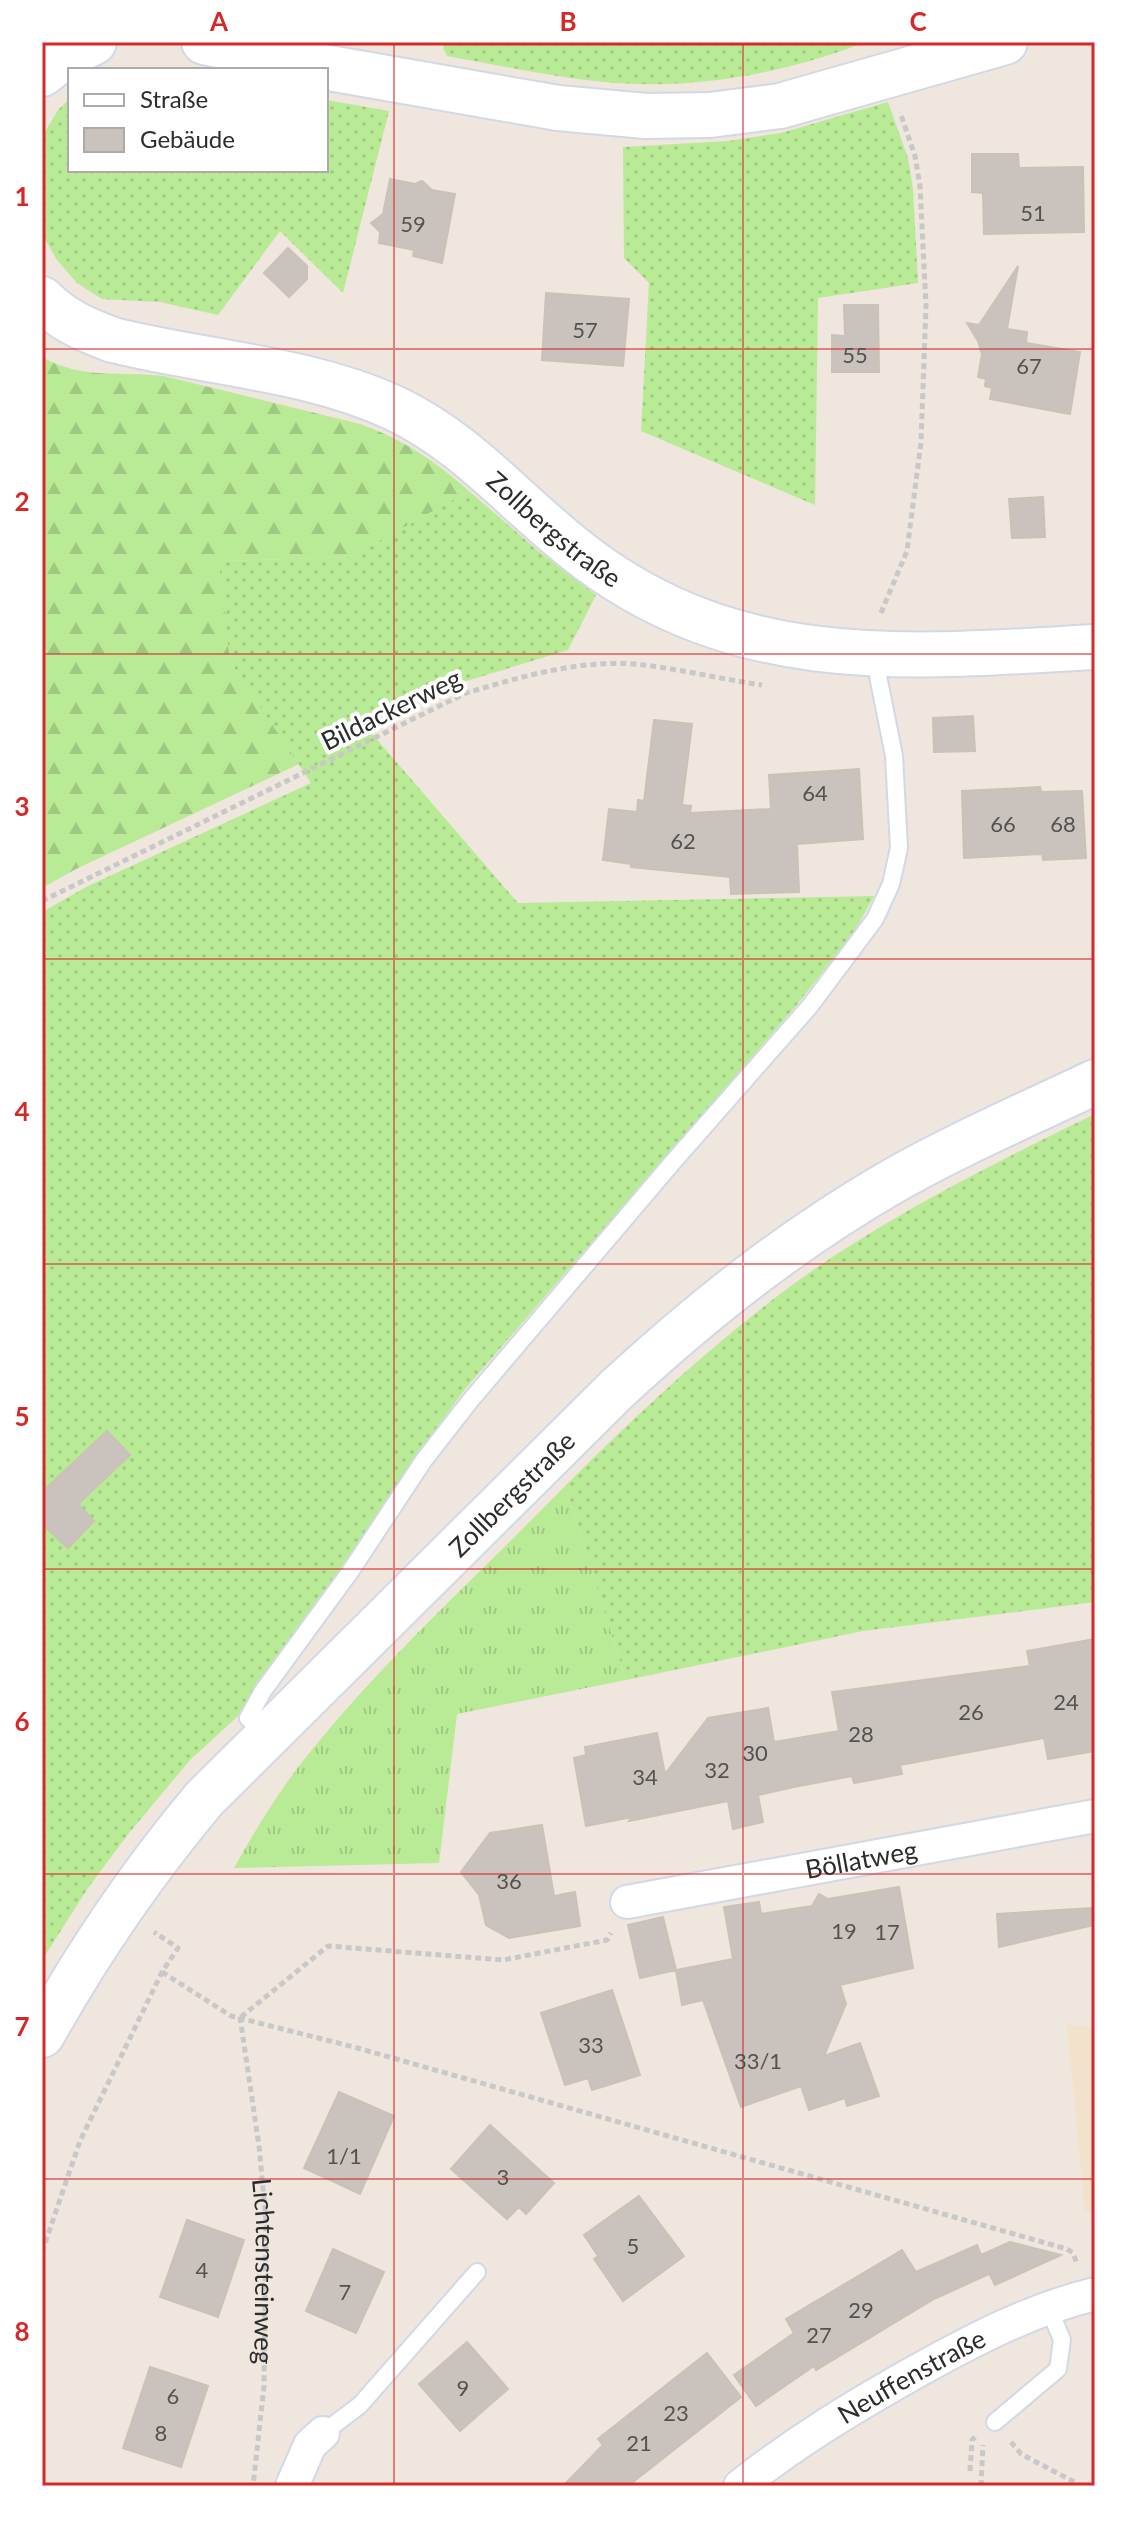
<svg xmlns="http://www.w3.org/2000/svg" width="1137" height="2528" viewBox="0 0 1137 2528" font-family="Lato,sans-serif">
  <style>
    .education { fill: #f2e2cc }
    .grass { fill: url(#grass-tufts) }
    .forest { fill: url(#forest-firs) }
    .garden { fill: url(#garden-dots) }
    .building { fill: #cac3bd; stroke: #cbc2b6; stroke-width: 2 }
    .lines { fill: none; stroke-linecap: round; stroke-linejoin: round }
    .service-casing { stroke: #d2d8e6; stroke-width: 20 }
    .minor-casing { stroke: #d2d8e6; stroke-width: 36 }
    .secondary-casing { stroke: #d2d8e6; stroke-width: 48 }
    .path { stroke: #c8c8c8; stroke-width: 5; stroke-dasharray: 6 4; stroke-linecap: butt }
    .service { stroke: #fff; stroke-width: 16 }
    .minor { stroke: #fff; stroke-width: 32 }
    .secondary { stroke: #fff; stroke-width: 44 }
    .grid { fill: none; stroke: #d62828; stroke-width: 2; stroke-opacity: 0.55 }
    .labels { text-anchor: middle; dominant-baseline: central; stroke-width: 8; stroke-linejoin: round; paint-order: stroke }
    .number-label { font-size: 22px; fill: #545250 }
    .street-label { font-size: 26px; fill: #2c2c2c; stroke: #fff }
    .neatline { fill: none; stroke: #d62828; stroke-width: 3 }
    .grid-label { font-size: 26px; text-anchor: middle; font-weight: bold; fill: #d62828 }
  </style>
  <defs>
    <pattern id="grass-tufts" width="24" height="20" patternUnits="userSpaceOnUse" patternTransform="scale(2)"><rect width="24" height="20" fill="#b9ea95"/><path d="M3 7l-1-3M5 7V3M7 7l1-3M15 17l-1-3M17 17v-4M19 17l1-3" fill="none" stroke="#9fc981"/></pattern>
    <pattern id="forest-firs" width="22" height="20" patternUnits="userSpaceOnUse" patternTransform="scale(2)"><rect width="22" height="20" fill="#b9ea95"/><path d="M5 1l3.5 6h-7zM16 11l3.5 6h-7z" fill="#9fc981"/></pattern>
    <pattern id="garden-dots" width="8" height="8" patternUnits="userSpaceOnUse" patternTransform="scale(2)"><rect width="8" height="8" fill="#b9ea95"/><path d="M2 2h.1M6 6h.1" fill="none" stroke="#9fc981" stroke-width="1.8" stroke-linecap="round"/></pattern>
  </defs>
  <rect width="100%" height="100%" fill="#efe6dd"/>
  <path class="education" d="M1067,2024l28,4v182l-10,3z"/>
  <path class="grass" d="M565,1486l61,194 -169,34 -18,149 -205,5c19,-34 39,-67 62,-98 79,-103 179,-191 269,-284z"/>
  <path class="forest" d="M42,357c41,23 77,14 122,19l196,48c43,15 75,37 109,67l-118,66 -131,4 10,100 69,103 -223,105 -34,19z"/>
  <path class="garden" d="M445,42h412l1,3c-81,30 -167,45 -254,37 -52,-5 -105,-17 -157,-26l-4,-8z
    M70,98v72h256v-70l63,11 -46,182 -63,-62 -62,84 -58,-13 -58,-3 -25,-16 -20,-23 -15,-26v-97l16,-27z
    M888,102l20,56 5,31 5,94 -100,15 -3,207 -174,-74 8,-148 -25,-25 -1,-111 105,-6 53,-8z
    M469,491l68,59 59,45 -28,55 -118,36 -83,42 151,175 356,-7 -20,36 -59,75 -330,382 -46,63 -77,115 -87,119 -17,30 -48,44 -61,73 -41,55 -46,72v-1048l46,-26 223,-103 -81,-122 -11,-100 132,-4z
    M1095,1114v488l-232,29 -237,49 -61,-194c70,-70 143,-138 223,-198 94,-69 202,-123 307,-174z"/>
  <path class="building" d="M972,154h46l1,14 64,-1 1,65 -100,2 -1,-41 -11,-1z
    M390,179l25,5 7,-3 10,9 23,4 -13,69 -29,-7 1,-6 -35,-7 1,-11 -9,-9 12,-9z
    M288,248l19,18v13l-18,18 -25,-24z
    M1018,266l-11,63 20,3 -1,11 54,9 -10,62 -80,-15 2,-11 -7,-2 1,-7 -8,-2 4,-23 -4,-13 -11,-18 12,2z
    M546,293l83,6 -6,67 -81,-6z
    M844,305h34l1,67h-47v-37l13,1z
    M1043,497l2,40 -33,1 -3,-39z
    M973,716l2,35 -41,1 -1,-34z
    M654,720l38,4 -10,81 9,1 -1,7 81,-4 -2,-34 90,-6 4,70 -66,5 2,48 -68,2 -1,-17 -99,-10v-3l-28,-4 6,-51 28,3 1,-12 6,1z
    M1040,787l1,5 41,-1 4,67 -43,2 -1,-6 -78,4 -2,-67z
    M107,1431l23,24 -52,49 16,17 -26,27 -26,-24v-32z
    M1095,1639v112l-47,8 -4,-21 -144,27 2,9 -48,9 -2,-7 -58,11 -36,8 5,27 -30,7 -5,-28 -99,20 3,-4 -46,9 -12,-68 12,-3 -1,-8 72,-14 8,41 43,-56 60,-10 6,34 65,-11 -7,-39 198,-26 -3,-15z
    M542,1825l12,71 21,-4 5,34 -71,12 -23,-13 -7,-30 -18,-23 29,-39z
    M899,1887l14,81 -73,17 6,19 -22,52 36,-13 19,53 -32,10 -2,-8 -36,12 -8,-24 -60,21 -38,-107 -21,5 -6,-35 57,-11 -9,-52 35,-5 2,12 51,-8 7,-12 9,5z
    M1091,1908l3,17 -95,22 -2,-33z
    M663,1917l13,53 -36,8 -12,-53z
    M612,1990l28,85 -48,15 -4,-12 -23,7 -24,-72z
    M339,2092l55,24 -34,78 -56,-26z
    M490,2125l64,58 -28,31 -7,-7 -12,12 -56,-50z
    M639,2196l45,60 -61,45 -29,-42 4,-3 -14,-21z
    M187,2220l57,20 -26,77 -58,-20z
    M1010,2242l51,13 -66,30 -8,-16 2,5 -55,25 -118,71 -2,-4 -58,40 -22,-31 60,-42 -8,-14 116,-69 14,22 61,-27 4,10z
    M333,2249l51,23 -28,61 -50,-22z
    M467,2342l41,47 -48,42 -41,-47z
    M707,2353l34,44 -113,89h-65l40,-41 -5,-6z
    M150,2367l58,19 -27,81 -58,-19z"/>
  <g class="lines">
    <g class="service-casing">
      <path id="service" d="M267,1735l-19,-17 15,-27 87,-119 74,-112 46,-59 203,-239 137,-156 65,-87 16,-35 8,-36 -5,-92 -20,-100
        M995,2422l63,-53 4,-29 -13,-32
        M323,2433l37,-28 117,-133"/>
    </g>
    <g class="minor-casing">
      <g id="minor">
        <path id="s2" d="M627,1902l468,-86"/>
        <path d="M292,2486l18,-41 13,-12"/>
        <path id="s3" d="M740,2486c54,-43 110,-77 170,-111 59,-33 119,-65 185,-81"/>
      </g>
    </g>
    <g class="secondary-casing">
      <g id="secondary">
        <path d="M204,42l114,24 240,42 88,8 64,-1 70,-9 225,-64"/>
        <path d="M42,74l22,-17 30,-15"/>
        <path id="s4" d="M42,299c20,21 44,31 71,41 93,23 194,28 281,68 77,36 128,103 195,152 155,115 325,97 506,87"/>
        <path id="s5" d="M42,2035c47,-84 100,-162 162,-236l413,-410c87,-80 174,-149 276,-208 65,-37 135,-67 202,-99"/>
      </g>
    </g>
    <g class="path">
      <path d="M881,613l26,-62 14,-109 5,-136 -6,-120 -5,-30 -15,-44"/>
      <path d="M42,901l424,-208c54,-16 111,-33 168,-29 43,4 85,15 128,21"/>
      <path d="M162,1972l69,44 123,31 713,202 6,4 4,11"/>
      <path id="s1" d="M240,2017l19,129 7,74 -2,166 -11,100"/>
      <path d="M241,2017l87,-71 175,14 104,-20 4,-7"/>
      <path d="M42,2252l38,-111 82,-169 16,-24 -24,-16"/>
      <path d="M1011,2442l10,12 61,32"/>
      <path d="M970,2471l2,-31 3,-3"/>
      <path d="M981,2486l2,-41"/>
    </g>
    <use href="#service" class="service"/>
    <use href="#minor" class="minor"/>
    <use href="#secondary" class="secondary"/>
  </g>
  <path class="grid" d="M394,42v2444M743,42v2444M42,349h1053M42,654h1053M42,959h1053M42,1264h1053M42,1569h1053M42,1874h1053M42,2179h1053"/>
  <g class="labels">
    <g class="number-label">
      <text x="1033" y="212">51</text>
      <text x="413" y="223">59</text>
      <text x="585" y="329">57</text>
      <text x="855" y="354">55</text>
      <text x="1029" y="365">67</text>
      <text x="815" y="792">64</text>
      <text x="1003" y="823">66</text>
      <text x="1063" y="823">68</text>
      <text x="683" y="840">62</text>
      <text x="1066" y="1701">24</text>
      <text x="971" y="1711">26</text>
      <text x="861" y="1733">28</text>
      <text x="755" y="1752">30</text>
      <text x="717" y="1769">32</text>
      <text x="645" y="1776">34</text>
      <text x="509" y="1880">36</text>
      <text x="844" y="1930">19</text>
      <text x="887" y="1931">17</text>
      <text x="591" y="2044">33</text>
      <text x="758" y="2060">33/1</text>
      <text x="344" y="2155">1/1</text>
      <text x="503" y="2176">3</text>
      <text x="633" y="2245">5</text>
      <text x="202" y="2269">4</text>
      <text x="345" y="2291">7</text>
      <text x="861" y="2309">29</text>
      <text x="819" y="2334">27</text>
      <text x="463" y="2387">9</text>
      <text x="173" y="2395">6</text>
      <text x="676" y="2412">23</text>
      <text x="161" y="2432">8</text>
      <text x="639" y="2442">21</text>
    </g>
    <g class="street-label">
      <text stroke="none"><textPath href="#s4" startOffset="574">Zollbergstraße</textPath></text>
      <text transform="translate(391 709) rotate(-26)">Bildackerweg</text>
      <text stroke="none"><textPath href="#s5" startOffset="720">Zollbergstraße</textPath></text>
      <text stroke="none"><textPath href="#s2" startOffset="238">Böllatweg</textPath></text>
      <text stroke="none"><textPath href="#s1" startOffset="256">Lichtensteinweg</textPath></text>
      <text stroke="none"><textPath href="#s3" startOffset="204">Neuffenstraße</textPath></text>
    </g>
  </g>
  <rect width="1137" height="2528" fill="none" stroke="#ffffff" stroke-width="88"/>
  <rect x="68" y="68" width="260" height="104" fill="#ffffff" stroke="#ababab" stroke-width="2"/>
  <rect x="84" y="94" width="40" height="12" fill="#ffffff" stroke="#ababab" stroke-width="2"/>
  <text x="140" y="108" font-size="24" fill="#2c2c2c">Straße</text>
  <rect x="84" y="128" width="40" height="24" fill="#cac3bd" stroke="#ababab" stroke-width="2"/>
  <text x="140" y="148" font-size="24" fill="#2c2c2c">Gebäude</text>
  <rect x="44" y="44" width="1049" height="2440" class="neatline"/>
  <g class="grid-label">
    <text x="219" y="31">A</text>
    <text x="568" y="31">B</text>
    <text x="918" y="31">C</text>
    <text x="22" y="206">1</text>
    <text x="22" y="511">2</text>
    <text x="22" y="816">3</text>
    <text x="22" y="1121">4</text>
    <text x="22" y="1426">5</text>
    <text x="22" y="1731">6</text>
    <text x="22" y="2036">7</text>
    <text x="22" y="2341">8</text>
  </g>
</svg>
